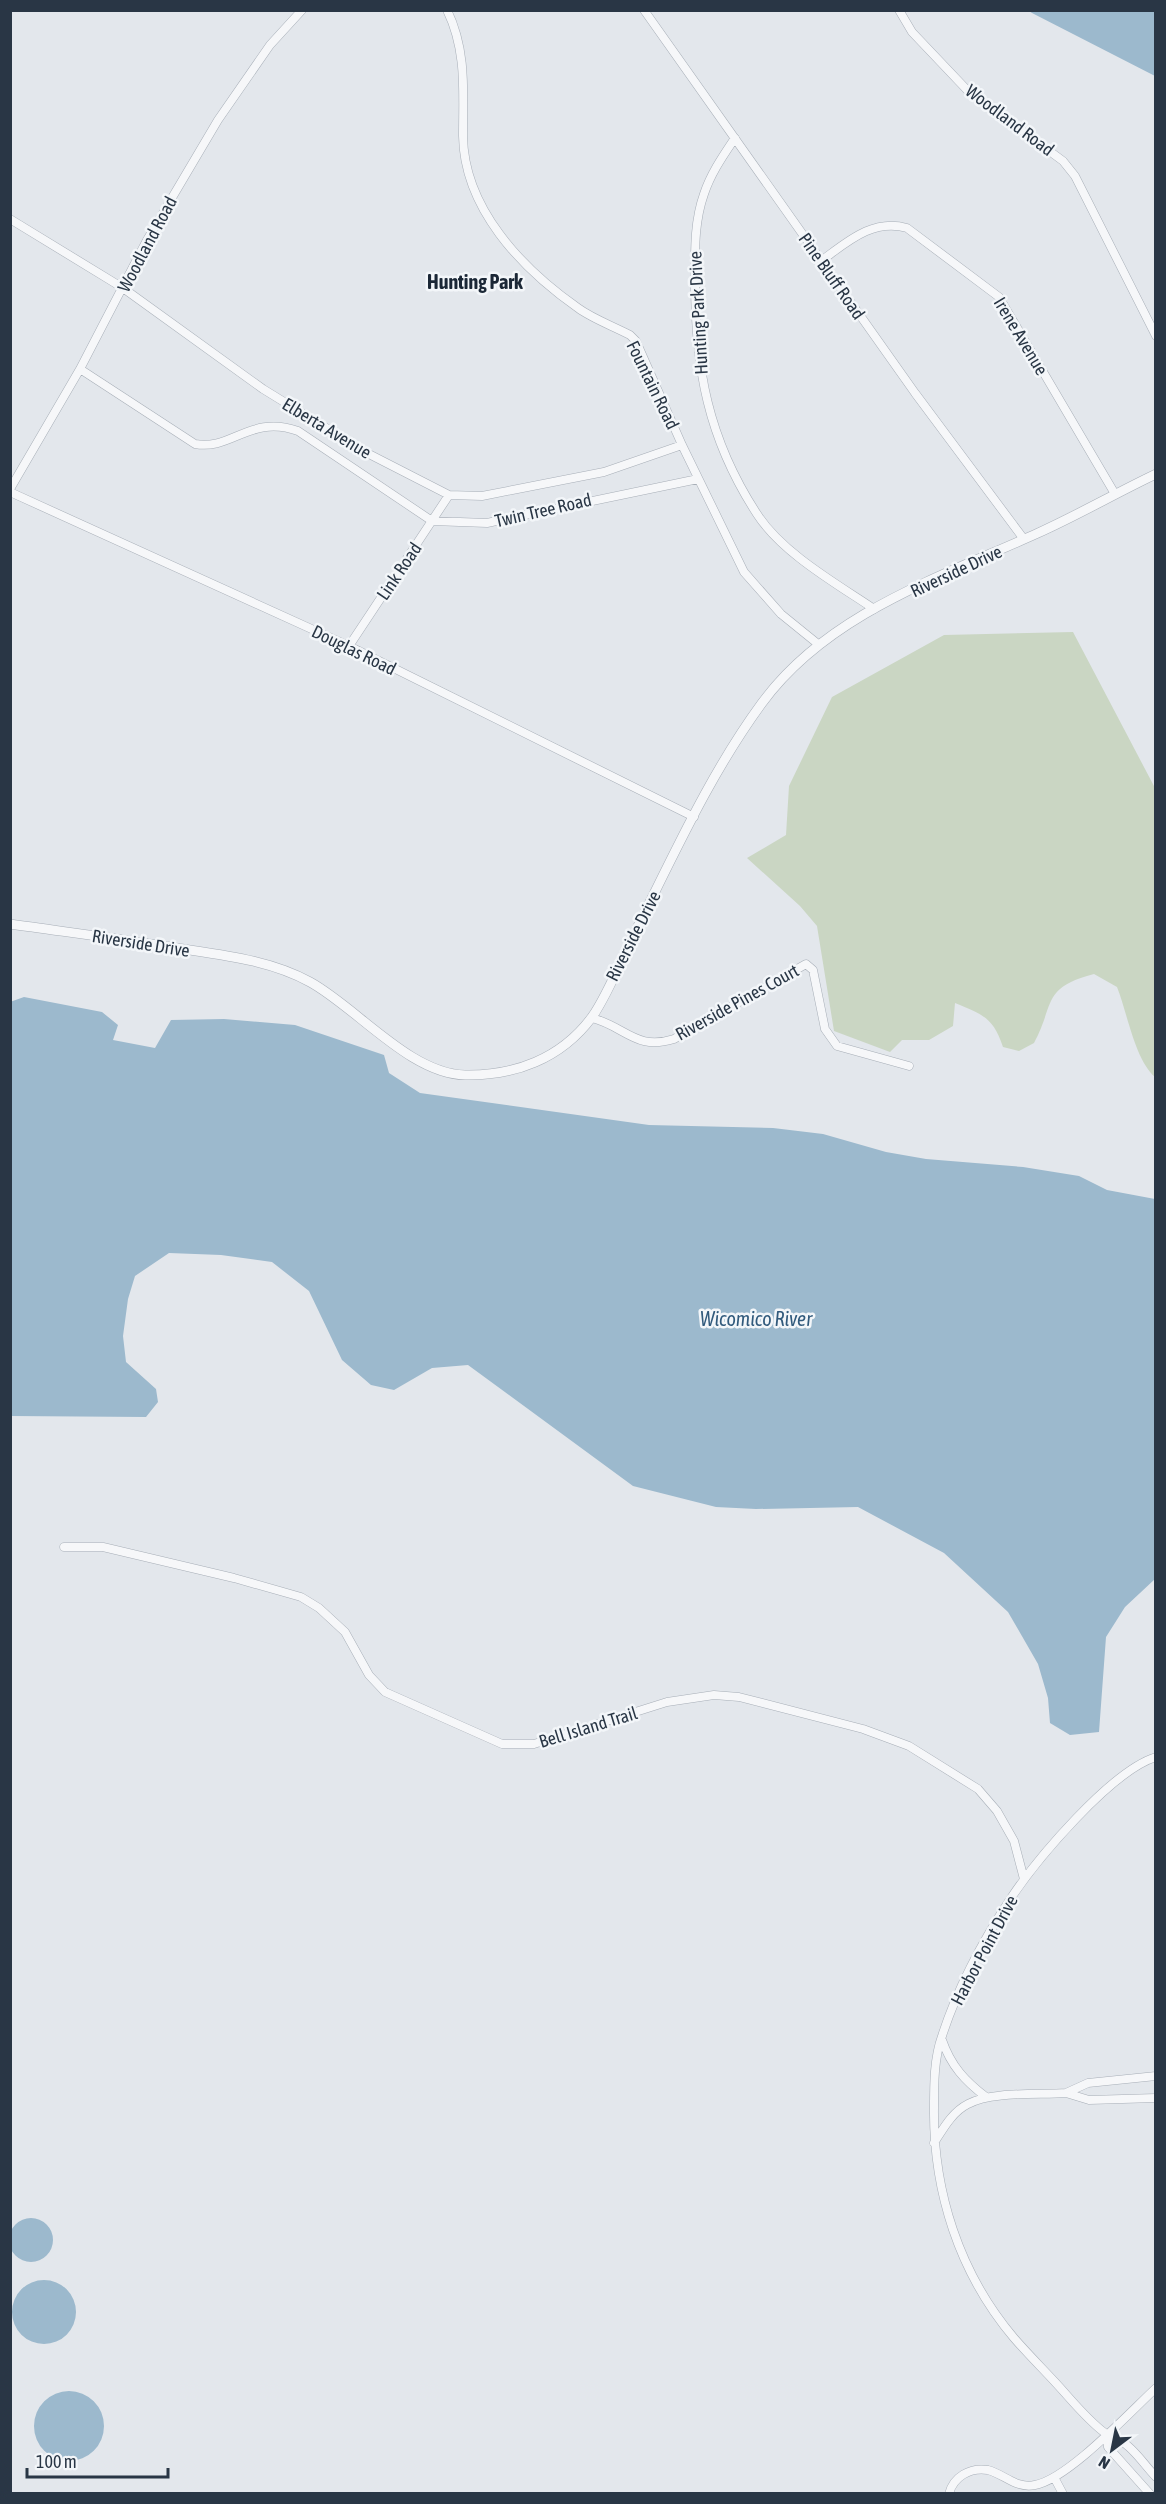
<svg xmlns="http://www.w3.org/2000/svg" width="1166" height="2504" viewBox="0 0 1166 2504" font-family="'Asap Condensed',sans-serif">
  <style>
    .green { fill: #cad6c3 }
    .water { fill: #9cb9cd }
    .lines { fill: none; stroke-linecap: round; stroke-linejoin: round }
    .minor-casing { stroke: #a7aeb7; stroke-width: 9 }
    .tertiary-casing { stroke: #a7aeb7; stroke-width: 10 }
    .minor { stroke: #f6f7f9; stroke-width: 8 }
    .tertiary { stroke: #f6f7f9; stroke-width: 9 }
    .labels { text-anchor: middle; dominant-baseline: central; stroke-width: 5; stroke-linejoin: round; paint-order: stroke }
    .street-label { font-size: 18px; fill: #293645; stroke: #f3f6f9 }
    .neighbourhood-label { font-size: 20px; font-weight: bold; fill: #1b2736; stroke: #f3f6f9 }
    .water-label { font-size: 20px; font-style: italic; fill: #315a7c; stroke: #f3f6f9 }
  </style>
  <rect width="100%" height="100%" fill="#e3e7ec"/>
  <path class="green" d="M1073,632l82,156v289c-20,-17 -28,-65 -38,-90l-23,-13c-53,14 -39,30 -60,69l-15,8 -16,-4c-10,-30 -20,-32 -48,-44l-2,23 -24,14h-27l-12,12 -56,-21 -17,-105 -17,-20 -53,-48 39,-23 3,-49 43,-89 112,-62z"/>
  <path class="water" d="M1029,11h126v65l-123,-63z
    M24,997l78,15 16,13 -5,15 42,8 16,-28 53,-1 71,6 89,30 5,18 31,20 229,32 124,3 50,6 63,18 40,7 97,8 56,9 28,14 48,9v380l-30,28 -19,30 -7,95 -29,3 -20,-12 -2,-25 -10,-34 -30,-52 -64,-59 -86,-46 -102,2 -40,-2 -83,-21 -165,-121 -36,3 -38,22 -23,-5 -29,-25 -33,-69 -37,-29 -51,-7 -52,-2 -34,23 -7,23 -5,37 3,26 30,27 2,13 -12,15 -135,-1 -1,-414z
    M9 2240a22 22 0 1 1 44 0a22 22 0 1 1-44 0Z
    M12 2312a32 32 0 1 1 64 0a32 32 0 1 1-64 0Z
    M34 2426a35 35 0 1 1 70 0a35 35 0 1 1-70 0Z"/>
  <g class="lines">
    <g class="minor-casing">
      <path id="minor" d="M447,10c20,41 16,82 16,126 1,72 58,132 115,172 15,11 35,18 52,27l6,6 46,104 62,127 37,42 37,30
        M644,10l271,383 108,145
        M899,10l13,22 56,59 95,70 12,15 81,160
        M735,138c-12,18 -24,35 -31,56 -10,28 -9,57 -9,86 0,88 13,159 62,234 25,39 80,70 117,95
        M10,219l113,69 140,101 104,64 82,42 33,1 122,-24 78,-27
        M821,261c26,-19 52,-43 86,-33l92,69 116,197
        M80,369l115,75c36,7 56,-30 103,-13l134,90 55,2 211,-44
        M10,489l70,-120 67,-129 71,-120 52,-75 32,-35
        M10,492l339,154 345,171
        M349,646l100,-151
        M592,1018c34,9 44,33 82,21l132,-75 7,6 12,59 12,17 72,20
        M64,1547h39l131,31 67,19 18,11 26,24 24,43 16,17 117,52h32l133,-42 47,-7 25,2 124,32 46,17 69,43 19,22 17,30 10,38
        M1156,1757c-45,14 -119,102 -145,141 -28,42 -53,89 -69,138 -8,22 -8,48 -8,72 -1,83 25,165 80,230 13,15 27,29 40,43 16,17 32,38 51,52 4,4 11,5 16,8 13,7 24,25 35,36
        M942,2040c9,26 23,41 44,57
        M1156,2076l-68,7 -22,10 23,7 67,-2
        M934,2143c9,-14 18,-31 34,-39 23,-13 71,-9 98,-11
        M1106,2434l2,13 42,47
        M1055,2479l8,15
        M949,2494c4,-17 21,-27 39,-24 16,4 28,19 47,15 33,-6 94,-72 121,-97"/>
    </g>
    <g class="tertiary-casing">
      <path id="tertiary" d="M10,924c56,8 111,15 167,24 45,7 93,12 133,34 46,25 100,92 155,93 49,1 96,-16 127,-58 17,-24 32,-64 46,-91 38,-76 74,-155 124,-223 66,-90 179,-126 276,-170 40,-18 78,-40 118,-59"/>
    </g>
    <use href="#minor" class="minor"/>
    <use href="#tertiary" class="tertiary"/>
  </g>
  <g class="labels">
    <g class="street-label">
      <text transform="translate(1010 120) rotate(37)">Woodland Road</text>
      <text transform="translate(147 244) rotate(-62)">Woodland Road</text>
      <text transform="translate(832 276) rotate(55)">Pine Bluff Road</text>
      <text transform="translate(698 313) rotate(-93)">Hunting Park Drive</text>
      <text transform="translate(1021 336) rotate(59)">Irene Avenue</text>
      <text transform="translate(653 385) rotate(64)">Fountain Road</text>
      <text transform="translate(327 428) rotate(31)">Elberta Avenue</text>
      <text transform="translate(543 510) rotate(-13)">Twin Tree Road</text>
      <text transform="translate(399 571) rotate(-56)">Link Road</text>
      <text transform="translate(956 571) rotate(-25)">Riverside Drive</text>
      <text transform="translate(354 650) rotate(26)">Douglas Road</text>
      <text transform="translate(633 936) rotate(-63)">Riverside Drive</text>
      <text transform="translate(141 943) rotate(9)">Riverside Drive</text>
      <text transform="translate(737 1002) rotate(-29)">Riverside Pines Court</text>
      <text transform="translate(588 1727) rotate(-17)">Bell Island Trail</text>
      <text transform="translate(984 1950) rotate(-62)">Harbor Point Drive</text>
    </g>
    <g class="neighbourhood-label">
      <text x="475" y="281">Hunting Park</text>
    </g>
    <g class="water-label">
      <text x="756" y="1318">Wicomico River</text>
    </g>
  </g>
  <rect width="1166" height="2504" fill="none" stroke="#293645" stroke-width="24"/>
  <g transform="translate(1112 2450) rotate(212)" stroke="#f3f6f9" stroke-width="4.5" paint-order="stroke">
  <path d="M0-4.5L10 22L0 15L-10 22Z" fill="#293645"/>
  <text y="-9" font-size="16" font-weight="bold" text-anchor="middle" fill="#293645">N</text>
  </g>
  <path d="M27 2468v9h141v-9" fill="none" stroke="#293645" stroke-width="3"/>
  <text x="36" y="2468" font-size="18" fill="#293645" stroke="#f3f6f9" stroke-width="4.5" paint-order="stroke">100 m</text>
</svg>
